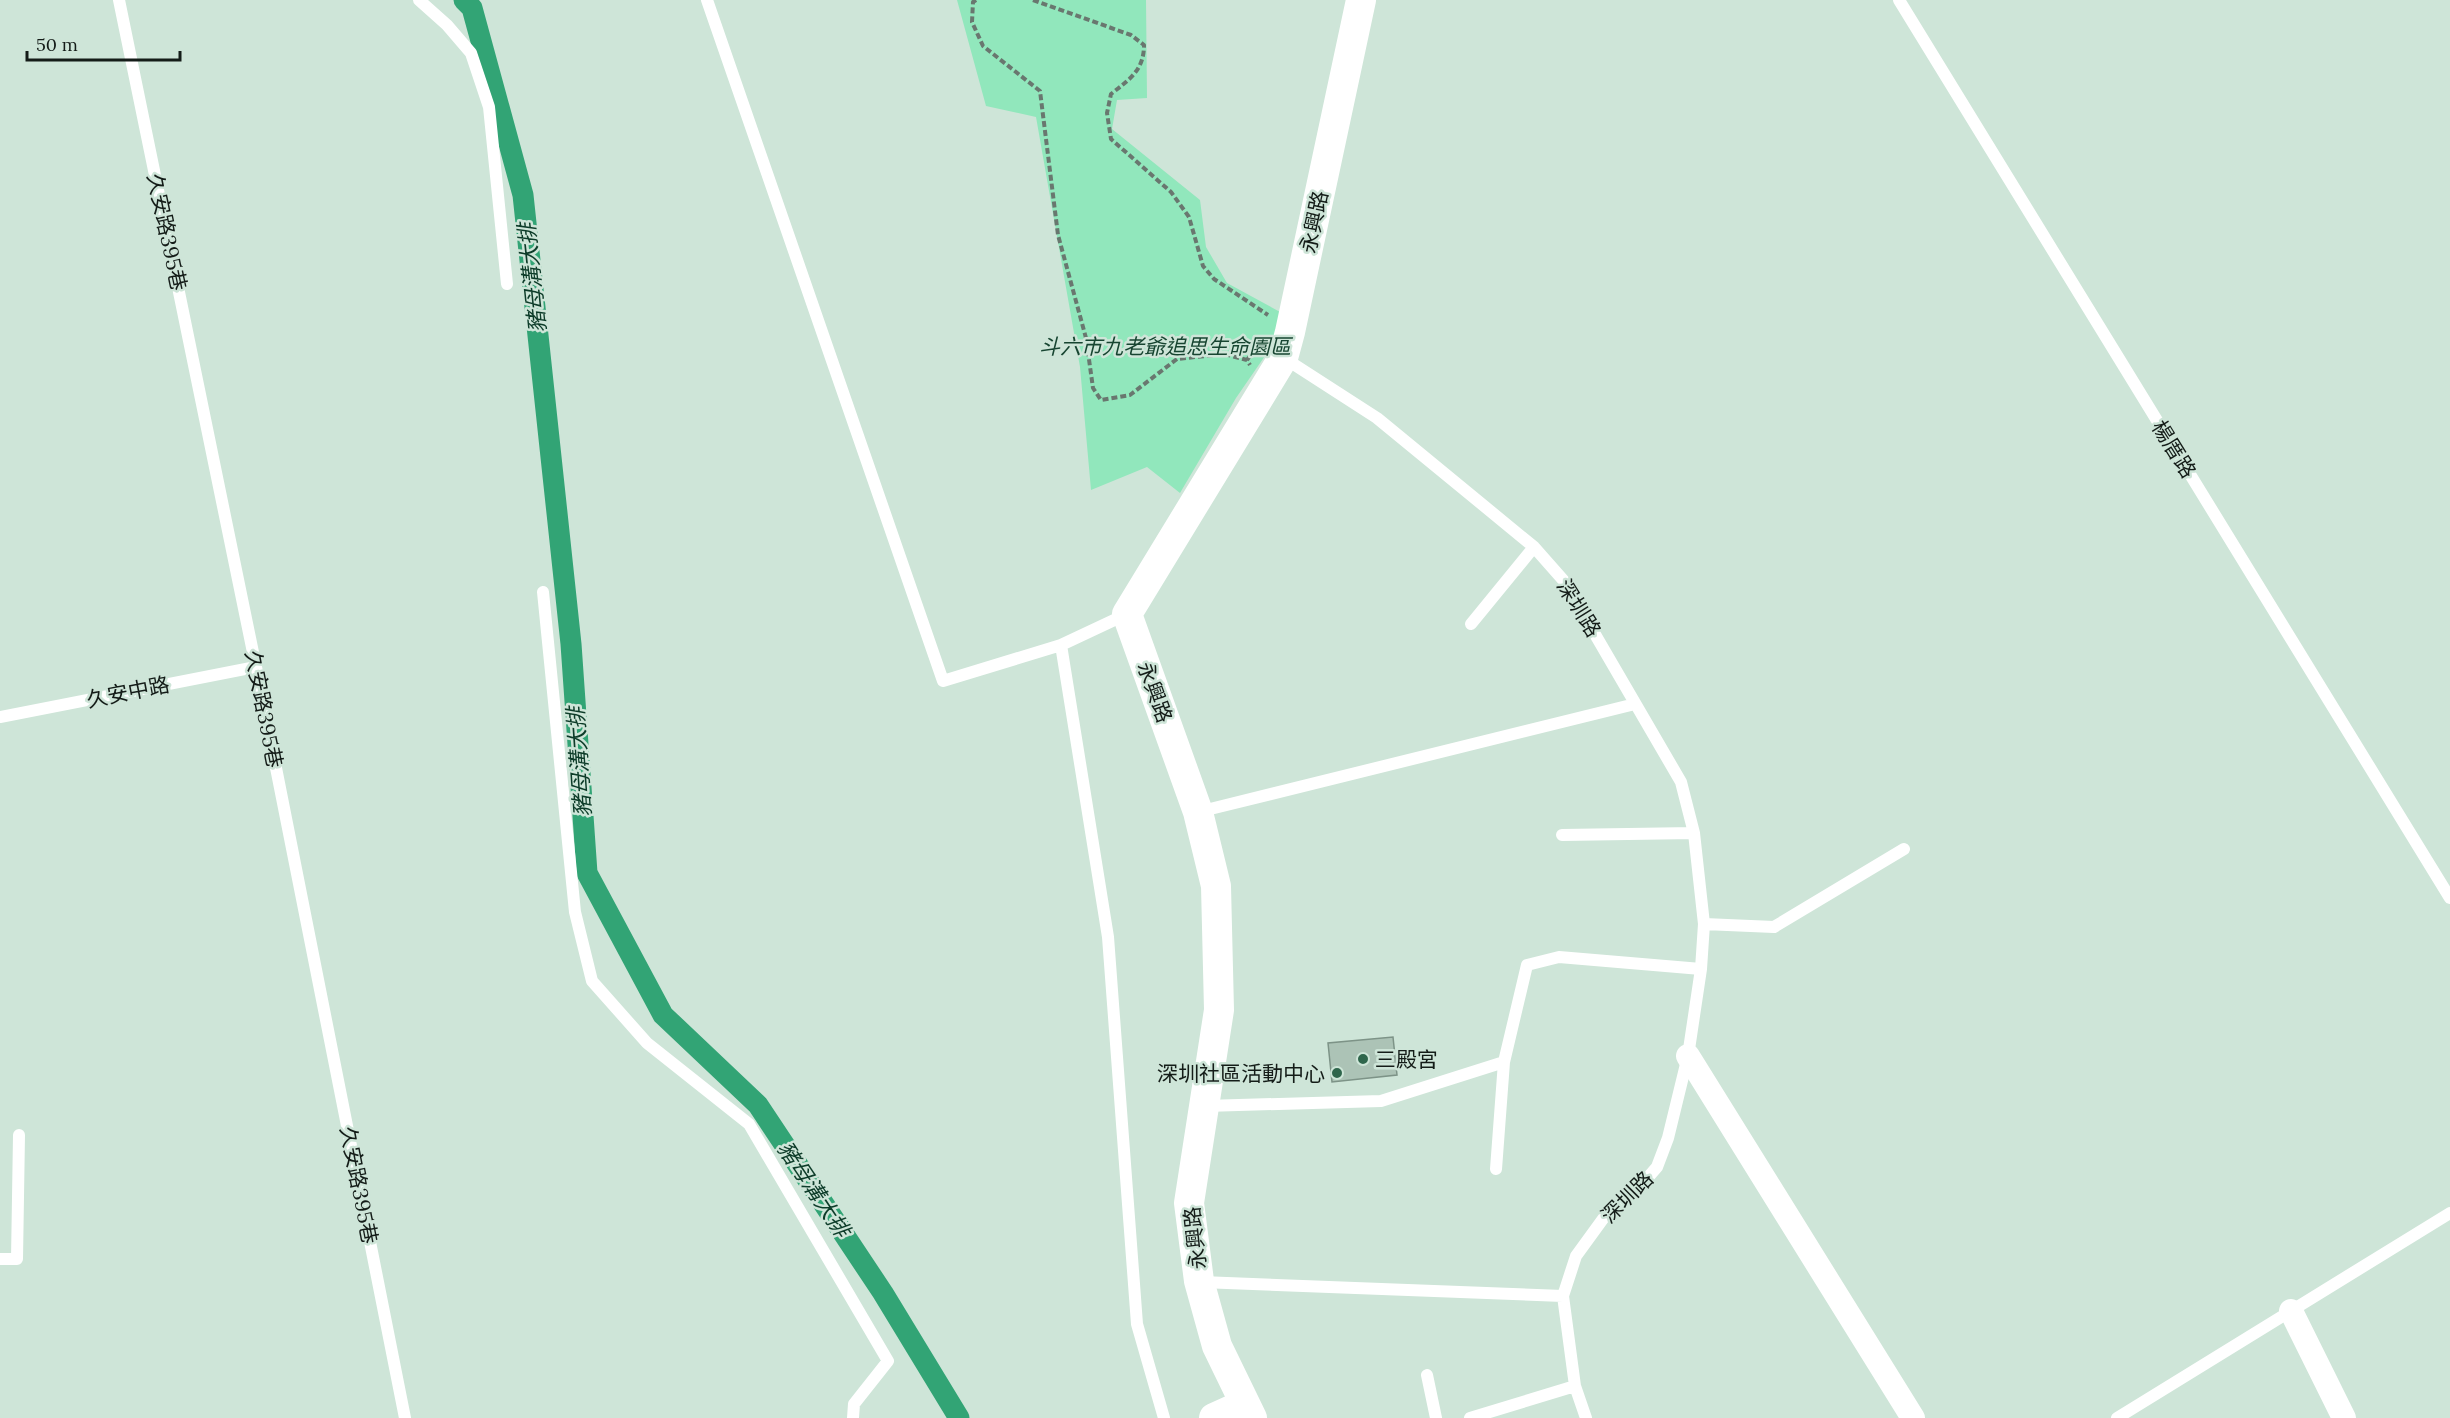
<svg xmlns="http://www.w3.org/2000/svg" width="2450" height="1418" viewBox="0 0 2450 1418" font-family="Lora,'Noto Sans TC',serif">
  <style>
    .green { fill: #91e7bc }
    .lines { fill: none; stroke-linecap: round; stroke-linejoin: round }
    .canal { stroke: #32a475; stroke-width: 21 }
    .building { fill: #acc3b6; stroke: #7d9387; stroke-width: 1.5 }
    .path { stroke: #69776f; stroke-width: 4; stroke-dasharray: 6 3; stroke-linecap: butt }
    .service { stroke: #fff; stroke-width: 12 }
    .minor { stroke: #fff; stroke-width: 24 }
    .tertiary { stroke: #fff; stroke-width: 30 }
    .poi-dot { fill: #2f664c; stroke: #cee5d8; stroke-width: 2 }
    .labels { text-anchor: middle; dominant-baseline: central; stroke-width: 5; stroke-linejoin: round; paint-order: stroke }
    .street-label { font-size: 21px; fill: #141c18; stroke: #cee5d8 }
    .park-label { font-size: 21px; font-style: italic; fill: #174531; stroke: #cee5d8 }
    .poi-label { font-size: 21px; fill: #141c18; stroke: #cee5d8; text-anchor: start }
    .water-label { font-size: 22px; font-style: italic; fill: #0d3c29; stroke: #cee5d8 }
  </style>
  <rect width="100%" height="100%" fill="#cee5d8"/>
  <path class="green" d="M957,0h189l1,98 -30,2 -5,29 88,71 6,47 21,36 64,35 -55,80 -56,95 -33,-26 -56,23 -11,-123 -44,-250 -50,-11z"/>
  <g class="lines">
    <path class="canal" d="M464,0l8,8 51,187 48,449 16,229 76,142 95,90 125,188 76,125"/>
  </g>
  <path class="building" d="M1393,1037l4,38 -65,7 -4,-39z"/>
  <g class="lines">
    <path class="path" d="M976,0l-3,2 -1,20 11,24 57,45 18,144 28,103 7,50 8,12 29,-5 47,-36 47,-5 23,6 3,5
      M1033,0l98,35 13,10c0,25 -14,34 -33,49l-4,19 4,26 60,53 18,25 14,49 11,13 54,36
      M1247,360l14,-19"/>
    <path class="service" d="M119,0l137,667 149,751
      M419,0l28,25 24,28 18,54 18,177
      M707,0l236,681 118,-36 66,-31
      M1899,0l551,898
      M1284,358l93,60 157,129 30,34 117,201 13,51 10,91 -3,45 -13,87 -20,82 -11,29 -20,23 -29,22 -32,44 -13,40 12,90 11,32
      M543,592l32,320 17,69 55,62 102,81 139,237 -34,43 -1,14
      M1471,624l63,-77
      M1061,645l47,292 29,387 27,94
      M0,717l256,-50
      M1198,812l437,-108
      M1562,835l132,-2
      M1704,924l70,3 130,-78
      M1205,1106l176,-5 123,-39
      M1496,1169l8,-107 23,-97 32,-8 142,12
      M0,1259h17l2,-124
      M1201,1282l362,14
      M1427,1375l9,43
      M1470,1418l105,-32
      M2117,1418l333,-205"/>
    <path class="minor" d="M1688,1056l225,362
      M2291,1311l53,107"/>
    <path class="tertiary" d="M1214,1418l31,-14
      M1252,1418l-35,-72 -18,-65 -10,-78 30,-193 -3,-124 -18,-74 -71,-198 156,-256 7,-26 71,-332"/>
  </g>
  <g class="poi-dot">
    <circle cx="1363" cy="1059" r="6"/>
    <circle cx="1337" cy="1073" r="6"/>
  </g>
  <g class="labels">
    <g class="street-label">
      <text transform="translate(1314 222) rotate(-78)">永興路</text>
      <text transform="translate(167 232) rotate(78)">久安路395巷</text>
      <text transform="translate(2174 449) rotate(58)">楊厝路</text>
      <text transform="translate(1579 608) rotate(58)">深圳路</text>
      <text transform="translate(128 692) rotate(-11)">久安中路</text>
      <text transform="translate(1155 692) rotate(70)">永興路</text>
      <text transform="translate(264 709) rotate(79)">久安路395巷</text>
      <text transform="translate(359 1185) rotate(79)">久安路395巷</text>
      <text transform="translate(1627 1197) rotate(-45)">深圳路</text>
      <text transform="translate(1195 1238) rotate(-96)">永興路</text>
    </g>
    <g class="park-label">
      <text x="1165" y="346">斗六市九老爺追思生命園區</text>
    </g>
    <g class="poi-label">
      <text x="1375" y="1059">三殿宮</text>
      <text x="1325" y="1073" text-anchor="end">深圳社區活動中心</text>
    </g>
    <g class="water-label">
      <text transform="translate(532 278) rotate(-96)">豬母溝大排</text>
      <text transform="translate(579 762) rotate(-94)">豬母溝大排</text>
      <text transform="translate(814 1189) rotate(56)">豬母溝大排</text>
    </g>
  </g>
  <path d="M27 51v9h153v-9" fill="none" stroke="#141c18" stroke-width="3"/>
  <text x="36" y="51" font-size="18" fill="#141c18" stroke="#cee5d8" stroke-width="4.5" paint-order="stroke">50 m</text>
</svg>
